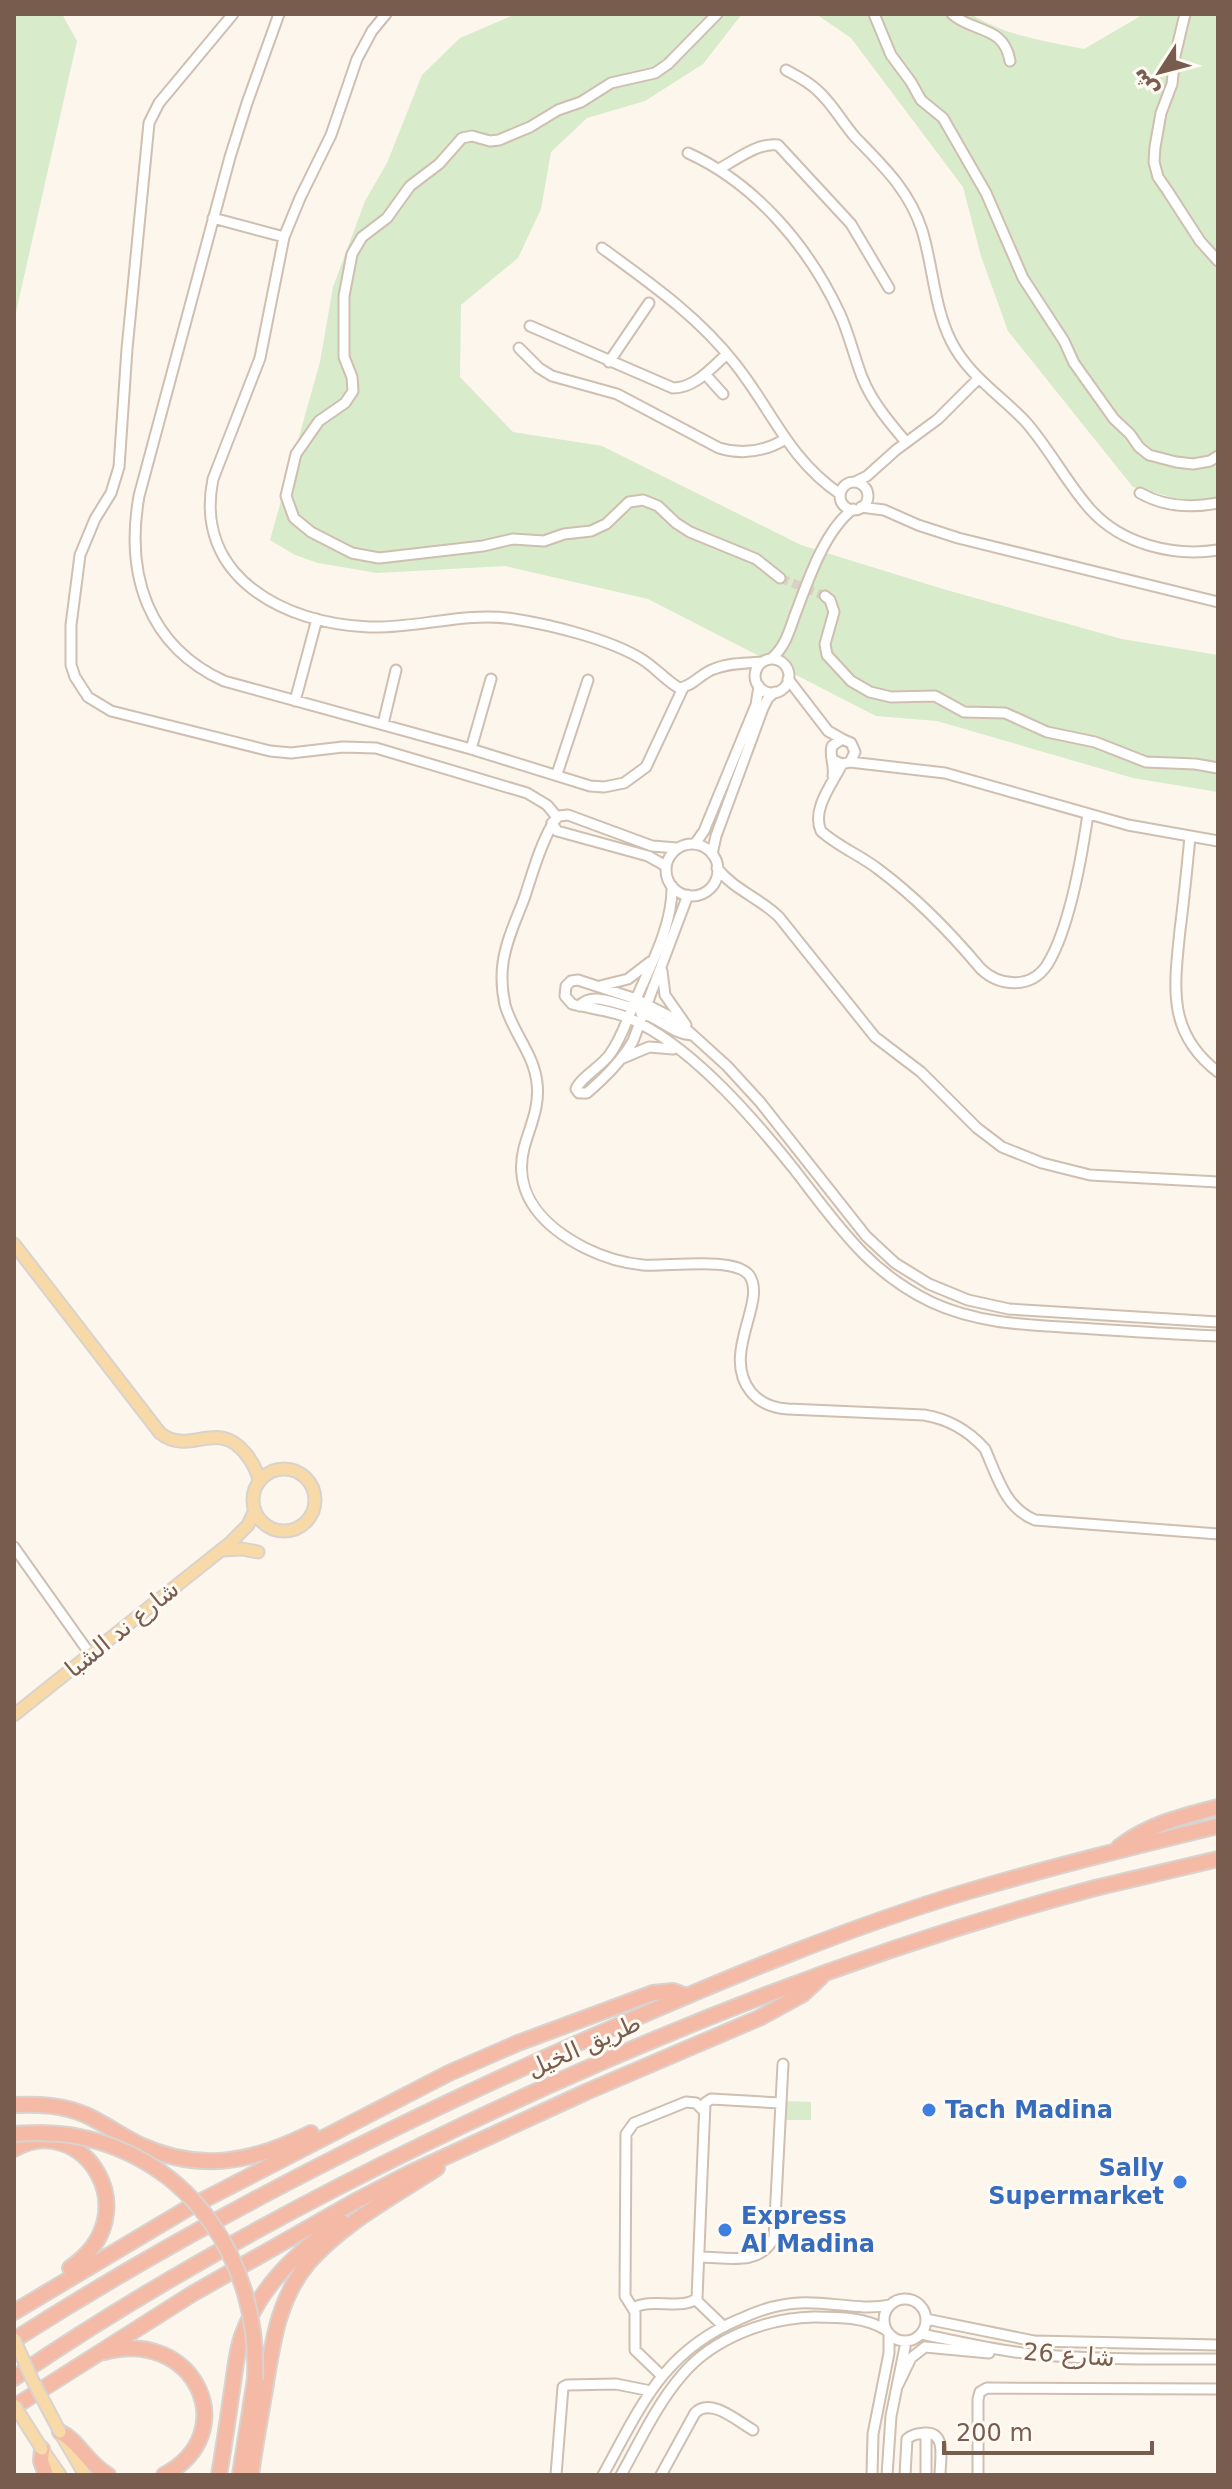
<svg xmlns="http://www.w3.org/2000/svg" width="1232" height="2489" viewBox="0 0 1232 2489" font-family="'DejaVu Sans',Cairo,sans-serif">
  <style>
    .green { fill: #d8ebca }
    .lines { fill: none; stroke-linecap: round; stroke-linejoin: round }
    .minor-tunnel { stroke: #dbd0c6; stroke-width: 9; stroke-dasharray: 9 4.5; stroke-linecap: butt }
    .minor-casing { stroke: #cfbfb1; stroke-width: 13 }
    .major-casing { stroke: #d9d2ce; stroke-width: 15 }
    .highway-casing { stroke: #d9d2ce; stroke-width: 18 }
    .minor { stroke: #fff; stroke-width: 9 }
    .major { stroke: #f8daa8; stroke-width: 11 }
    .highway { stroke: #f4baa6; stroke-width: 14 }
    .major-bridge-casing { stroke: #d9d2ce; stroke-width: 15; stroke-linecap: butt }
    .highway-bridge-casing { stroke: #d9d2ce; stroke-width: 18; stroke-linecap: butt }
    .major-bridge { stroke: #f8daa8; stroke-width: 11 }
    .highway-bridge { stroke: #f4baa6; stroke-width: 14 }
    .shop-dot { fill: #3f7fe0; stroke: #fffaf3; stroke-width: 3 }
    .labels { text-anchor: middle; dominant-baseline: central; stroke-width: 6; stroke-linejoin: round; paint-order: stroke }
    .street-label { font-size: 24px; fill: #785d4f; stroke: #fffaf3 }
    .shop-label { font-size: 24px; font-weight: bold; fill: #366cbe; stroke: #fffaf3; text-anchor: start }
  </style>
  <rect width="100%" height="100%" fill="#fcf6ed"/>
  <path class="green" d="M14,14h48l15,27 -63,280z
    M516,14h226l-39,50 -58,37 -58,17 -36,34 -10,57 -23,49 -57,47 -1,72 53,55 89,14 199,99 142,44 179,50 96,16v137l-85,-14 -196,-57 -61,-5 -228,-117 -143,-33 -128,7 -59,-10 -23,-8 -25,-15 50,-178 13,-75 32,-86 22,-38 35,-88 38,-37z
    M816,14h155c34,22 75,27 113,35l60,-35h74v485l-13,7 -72,-19 -125,-156 -27,-75 -18,-69 -112,-149z
    M784,2101l27,1v18h-27z"/>
  <g class="lines">
    <path class="minor-tunnel" d="M780,578l45,18"/>
    <g class="minor-casing">
      <path id="minor" d="M233,14l-74,89 -10,20 -22,226 -8,118 -8,26 -16,26 -15,36 -9,70v40l4,12 13,20 23,14 159,40 21,2 52,-6 33,1 151,45 20,12 10,12
        M279,14l-32,89 -17,54 -91,339c-14,79 9,150 85,185l247,68 119,37 14,1 20,-4 22,-16 37,-79
        M386,14l-14,17 -15,28 -26,76 -31,63 -16,39 -24,121 -47,121c-20,98 72,145 156,148 48,2 96,-16 145,-8 38,6 94,20 126,39 14,8 25,22 39,30 13,-1 22,-15 35,-19 15,-6 32,-6 48,-7
        M717,14l-49,50 -13,9 -44,10 -30,19 -23,8 -28,17 -31,13 -9,1 -18,-5 -10,2 -23,26 -29,22 -23,32 -25,19 -10,17 -8,42v61l8,20 1,14 -8,12 -26,18 -23,33 -10,42 8,22 17,14 41,21 27,5 104,-12 30,-7 31,2 20,-7 27,-3 15,-7 23,-22 14,-2 15,6 18,17 14,9 66,27 24,19
        M874,14l17,41 20,27 10,18 22,18 43,75 37,85 41,63 10,22 40,56 16,15 9,13 10,8 27,7 17,2 17,-3 8,-5
        M952,14c21,19 52,11 58,47
        M1185,14l-10,42 -3,28 -11,29 -6,34 -1,15 4,15 9,13 33,51 18,20
        M786,70c11,6 22,11 31,20 15,13 25,32 38,47 28,29 54,53 67,93 11,36 12,77 29,111 17,34 48,53 74,80 24,27 41,61 65,88 31,35 83,48 128,41
        M688,153c68,31 121,94 152,161 9,20 14,42 22,63 10,25 27,45 44,65
        M719,169c17,-9 39,-27 59,-24l73,79 38,64
        M213,218l71,19
        M602,248c48,35 97,69 134,117 37,47 52,93 104,129
        M530,326l143,62c22,0 38,-20 54,-34
        M519,348l20,20 13,8 65,18 102,54c23,7 44,4 65,-8
        M609,362l40,-59
        M705,374l18,20
        M855,482l12,-6 29,-26 42,-31 40,-40
        M840 496a14 14 0 1 1 28 0a14 14 0 1 1-28 0Z
        M1140,493c24,14 51,15 78,10
        M861,507l23,3 34,15 40,13 260,64
        M825,596l5,4 4,12 -9,32 2,11 24,26 19,11 21,5 44,-1 29,16 41,1 42,19 48,10 51,20 49,2 23,4
        M771,659c14,-12 18,-27 24,-44 13,-34 29,-84 58,-106
        M755 676a17 17 0 1 1 34 0a17 17 0 1 1-34 0Z
        M788,679l40,52 14,8
        M295,701l22,-82
        M383,724l13,-54
        M471,749l20,-70
        M850,762l95,11 183,52 90,16
        M842,764c-9,19 -31,45 -21,67 16,15 39,24 57,38 39,29 72,63 103,100 19,18 50,20 66,-4 22,-35 35,-110 41,-151
        M557,774l31,-94
        M833,776c2,-11 -4,-20 -1,-30l10,-7 9,4 4,9 -5,10 -8,2 -9,-4
        M552,825c-13,23 -20,50 -28,74 -8,21 -18,42 -21,64 -2,14 -1,28 2,42 8,28 29,49 32,78 3,24 -7,43 -13,65 -12,48 22,80 61,100 18,9 37,15 58,17 24,2 91,-9 106,10 19,26 -29,79 2,117 9,11 22,16 37,17l136,6c25,4 44,15 61,34 12,27 20,59 50,71l183,14
        M1190,837c-3,31 -6,62 -10,93 -6,58 -13,103 38,142
        M695,844l9,-13 52,-126 3,-19
        M666 870a26 26 0 1 1 52 0a26 26 0 1 1-52 0Z
        M712,854l4,-18 47,-128 5,-10 7,-6
        M666,866l-18,-10 -91,-25 -5,-8 7,-7 9,-1 84,31 25,2
        M717,868c17,22 43,30 62,49l96,120 46,35 56,56 25,19 40,16 48,12 128,7
        M672,886c1,40 -23,82 -38,118 -7,16 -13,35 -24,50 -8,12 -30,24 -34,35l3,4h8c17,-15 34,-31 46,-52l55,-146
        M662,971l3,24 21,30
        M600,986l28,-7 22,-17
        M579,1006c15,-16 38,0 58,2
        M641,1013c18,4 31,21 51,22
        M623,1058l26,-11 24,2
        M1218,1322l-209,-13 -41,-9 -39,-16 -34,-21 -29,-27 -106,-134 -33,-36 -43,-39 -17,-12 -31,-16 -58,-19 -7,1 -5,5 -1,10 7,8c24,6 47,7 69,20 57,30 113,95 153,145 42,54 73,102 137,133 47,22 97,23 148,26 46,3 93,6 139,8
        M14,1547l76,107
        M699,2257c28,0 60,10 75,-19l9,-174
        M884 2320a21 21 0 1 1 42 0a21 21 0 1 1-42 0Z
        M696,2300l27,26
        M633,2308c19,-11 50,3 64,-10l8,-195 6,-4 69,4
        M926,2319l108,22 184,4
        M921,2334c36,7 73,16 110,20 62,6 125,5 187,5
        M662,2376l-27,-26v-38l-10,-16 1,-162 8,-11 52,-21 10,1 7,7
        M898,2385l13,-27 14,-11 64,6
        M926,2433v42
        M556,2475l7,-88 4,-2 49,-1 35,7
        M603,2475c38,-69 60,-124 137,-156 19,-9 38,-15 59,-16 30,-2 62,8 91,2
        M621,2475c19,-34 36,-71 61,-100 31,-37 85,-57 132,-58 25,0 51,0 72,13
        M661,2475l34,-62c16,-16 42,8 58,17
        M872,2475l1,-41 16,-81v-19
        M887,2475l4,-59 15,-74
        M905,2475l2,-36c6,-5 10,-5 18,-6 22,-1 15,27 15,42
        M978,2475v-76l2,-7 7,-4 231,1"/>
    </g>
    <g class="major-casing">
      <path id="major" d="M14,1244l146,189c30,24 57,-16 86,21 7,9 12,17 13,28
        M253 1500a31 31 0 1 1 62 0a31 31 0 1 1-62 0Z
        M222,1550l20,-1 16,3
        M14,1715l216,-172 18,-18 7,-15
        M61,2434l24,41
        M42,2449l18,26"/>
    </g>
    <g class="highway-casing">
      <path id="highway" d="M1119,1847c30,-23 64,-31 99,-40
        M14,2105c25,-1 49,0 72,10 19,9 36,21 54,30 61,28 113,17 171,-12
        M14,2149c69,-39 136,65 56,119
        M14,2312l176,-105 259,-134 69,-30 135,-50 20,-2 14,5
        M14,2340c191,-122 395,-224 603,-314 115,-50 232,-99 352,-135 82,-24 166,-45 249,-65
        M104,2352c91,-25 140,81 60,123
        M14,2378c132,-90 270,-166 414,-236 214,-104 437,-193 667,-254 41,-10 82,-19 123,-29
        M14,2407l178,-113 162,-92 56,-29 176,-81 173,-74 44,-24 18,-17
        M60,2432c18,8 27,31 48,43
        M42,2449l-1,12 5,14
        M219,2475c5,-28 9,-57 13,-85 3,-18 4,-37 10,-54 18,-50 57,-87 100,-114
        M240,2475l15,-96
        M251,2475c4,-31 10,-61 15,-92 7,-43 13,-85 42,-120 35,-40 86,-67 129,-95"/>
    </g>
    <use href="#minor" class="minor"/>
    <use href="#major" class="major"/>
    <use href="#highway" class="highway"/>
    <g class="major-bridge-casing">
      <path id="major-bridge" d="M14,2339l19,42 27,51
        M14,2405l28,44"/>
    </g>
    <g class="highway-bridge-casing">
      <path id="highway-bridge" d="M14,2134c21,-1 41,-2 61,2 118,22 185,128 180,243"/>
    </g>
    <use href="#major-bridge" class="major-bridge"/>
    <use href="#highway-bridge" class="highway-bridge"/>
  </g>
  <g class="shop-dot">
    <circle cx="929" cy="2110" r="8"/>
    <circle cx="1180" cy="2182" r="8"/>
    <circle cx="725" cy="2230" r="8"/>
  </g>
  <g class="labels">
    <g class="street-label">
      <text transform="translate(122 1629) rotate(-39)">شارع ند الشبا</text>
      <text transform="translate(584 2046) rotate(-24)">طريق الخيل</text>
      <text transform="translate(1069 2355) rotate(4)">شارع 26</text>
    </g>
    <g class="shop-label">
      <text x="945" y="2110">Tach Madina</text>
      <text x="1164" y="2168" text-anchor="end">Sally<tspan x="1164" dy="28">Supermarket</tspan></text>
      <text x="741" y="2216">Express<tspan x="741" dy="28">Al Madina</tspan></text>
    </g>
  </g>
  <rect width="1232" height="2489" fill="none" stroke="#785d4f" stroke-width="32"/>
  <g transform="translate(1160 72) rotate(234)" stroke="#fffaf3" stroke-width="6" paint-order="stroke">
  <path d="M0-6L14 30L0 20L-14 30Z" fill="#785d4f"/>
  <text y="-12" font-size="22" font-weight="bold" text-anchor="middle" fill="#785d4f">ش</text>
  </g>
  <path d="M944 2441v12h208v-12" fill="none" stroke="#785d4f" stroke-width="4"/>
  <text x="956" y="2441" font-size="24" fill="#785d4f" stroke="#fffaf3" stroke-width="6" paint-order="stroke">200 m</text>
</svg>
